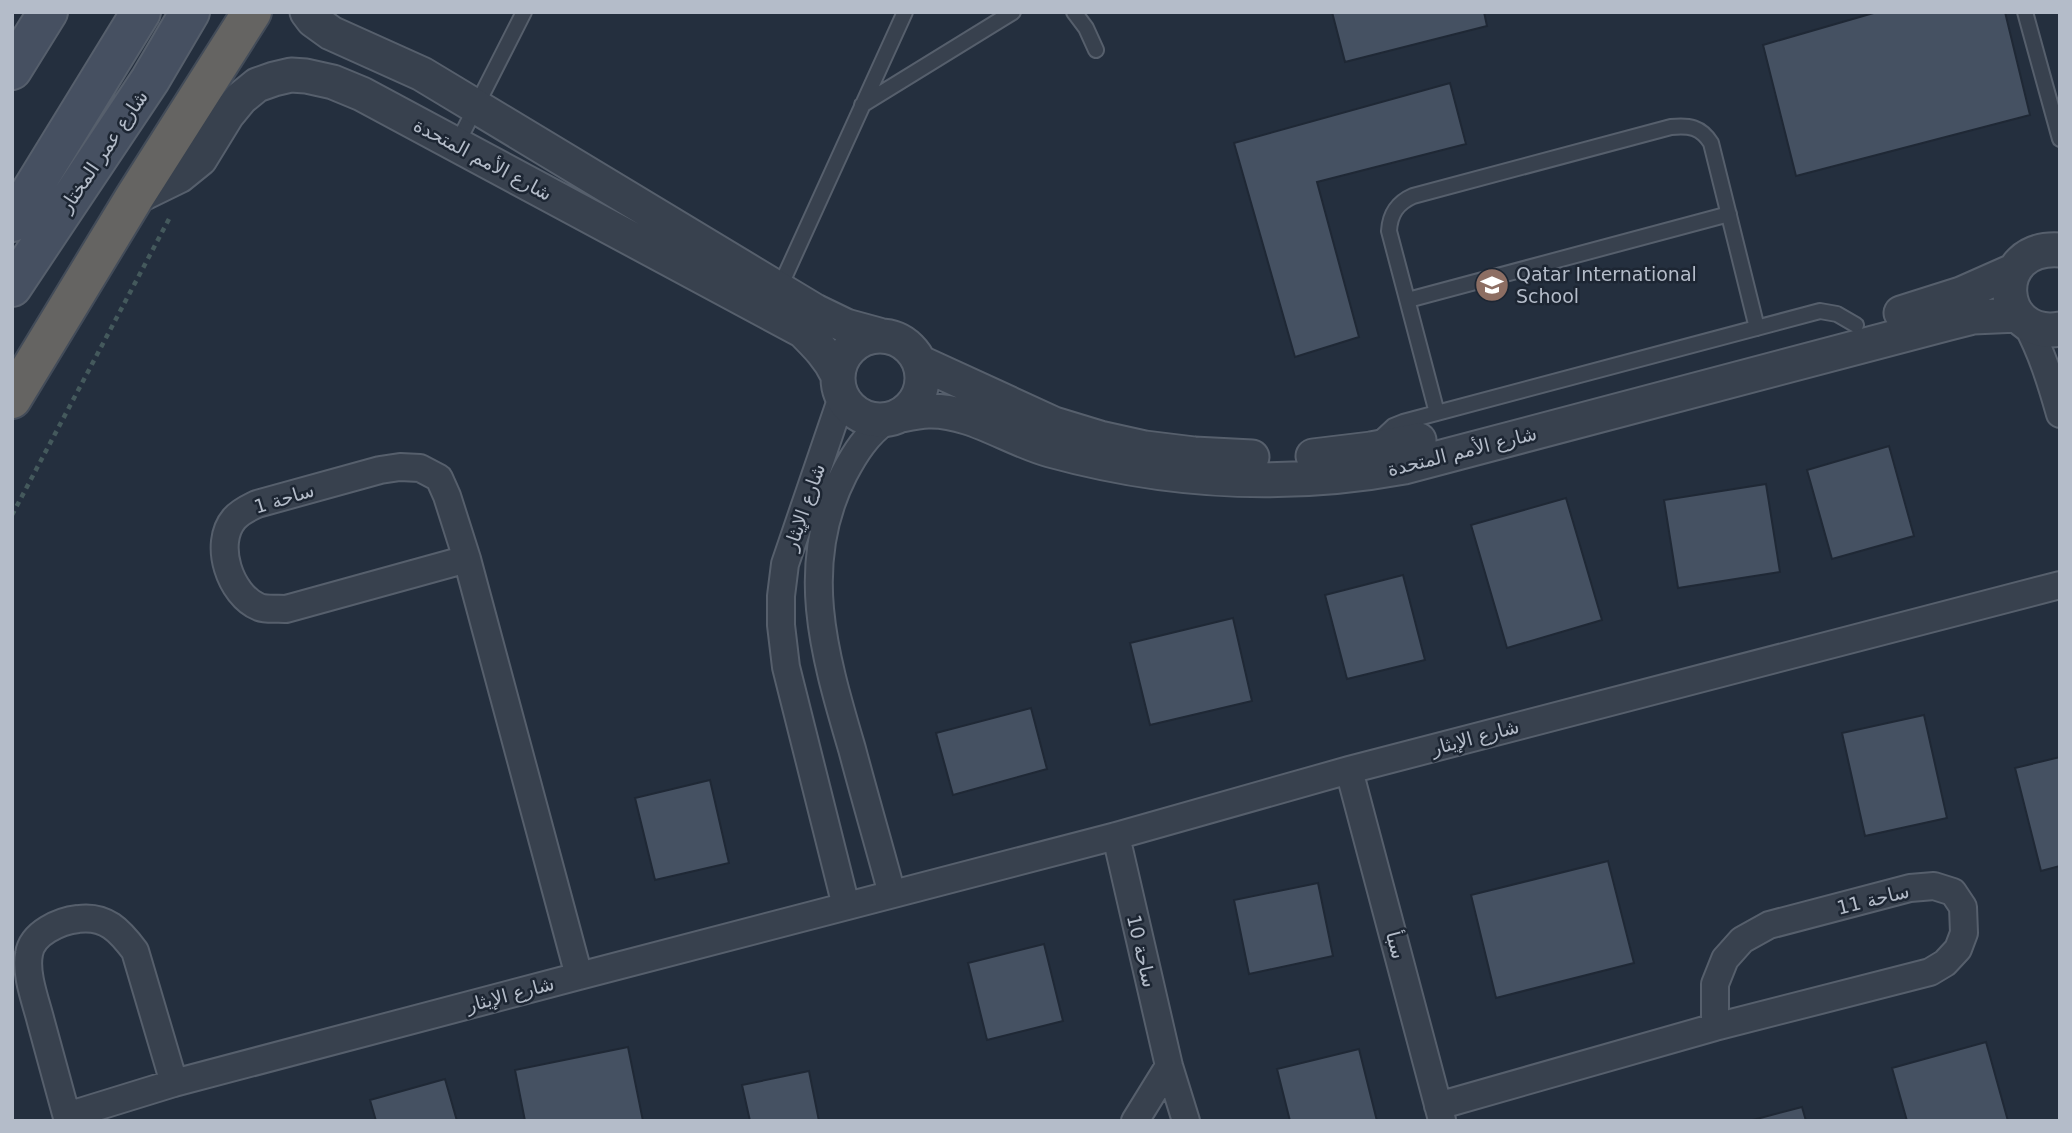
<svg xmlns="http://www.w3.org/2000/svg" width="2072" height="1133" viewBox="0 0 2072 1133" font-family="'DejaVu Sans','Noto Naskh Arabic',sans-serif">
  <style>
    .building { fill: #455162; stroke: #1f2835; stroke-width: 2 }
    .lines { fill: none; stroke-linecap: round; stroke-linejoin: round }
    .service-casing { stroke: #565f6c; stroke-width: 18 }
    .minor-casing { stroke: #565f6c; stroke-width: 30 }
    .tertiary-casing { stroke: #565f6c; stroke-width: 37 }
    .secondary-casing { stroke: #565f6c; stroke-width: 42 }
    .trunk-casing { stroke: #434c59; stroke-width: 42 }
    .path { stroke: #44595c; stroke-width: 4.5; stroke-dasharray: 5 5; stroke-linecap: butt }
    .service { stroke: #38414e; stroke-width: 14 }
    .minor { stroke: #38414e; stroke-width: 26 }
    .tertiary { stroke: #38414e; stroke-width: 33 }
    .secondary { stroke: #465061; stroke-width: 38 }
    .trunk { stroke: #656462; stroke-width: 38 }
    .labels { text-anchor: middle; dominant-baseline: central; stroke-width: 5; stroke-linejoin: round; paint-order: stroke }
    .street-label { font-size: 19px; fill: #b4bcc9; stroke: #1d2633 }
    .poi-label { font-size: 19px; fill: #b4bcc9; stroke: #1d2633; text-anchor: start }
  </style>
  <rect width="100%" height="100%" fill="#242f3e"/>
  <path class="building" d="M1332,12h152l3,14 -142,36z
    M1877,12h128l25,103 -234,61 -33,-131z
    M1450,83l16,61 -149,38 42,155 -64,20 -61,-214z
    M1889,446l25,90 -82,23 -25,-89z
    M1766,484l14,88 -102,16 -14,-88z
    M1566,498l36,122 -95,28 -36,-123z
    M1403,575l22,85 -78,19 -22,-84z
    M1233,618l19,83 -102,24 -20,-82z
    M1031,708l16,61 -94,26 -17,-62z
    M1924,715l23,103 -82,18 -23,-103z
    M2060,757v109l-19,5 -26,-103z
    M710,780l19,83 -74,17 -20,-82z
    M1608,861l26,102 -138,35 -25,-103z
    M1318,883l15,73 -84,18 -15,-74z
    M1044,944l19,77 -76,19 -19,-77z
    M1986,1042l22,79h-101l-15,-53z
    M628,1047l15,74h-118l-10,-51z
    M1359,1049l18,72h-87l-13,-52z
    M809,1071l10,50h-69l-8,-36z
    M445,1079l12,42h-81l-6,-21z
    M1802,1107l4,14h-57z"/>
  <g class="lines">
    <g class="service-casing">
      <path id="service" d="M1074,12l12,16 10,22
        M2025,12l35,127
        M862,105l151,-93
        M457,144l67,-132
        M779,289l126,-277
        M1408,300l321,-86
        M1437,413l-48,-182c1,-17 8,-28 24,-35l258,-69c18,-2 30,0 40,16l46,185
        M1378,440l15,-14 10,-4 417,-111 17,3 19,11"/>
    </g>
    <g class="minor-casing">
      <path id="minor" d="M2026,323c16,30 25,59 34,91
        M842,397l-57,167 -4,32v29l5,42 60,239
        M887,420c-20,14 -32,33 -43,54 -47,92 -19,183 8,275 13,49 27,97 40,145
        M467,559l-181,50c-9,-1 -19,1 -27,-2 -29,-12 -46,-63 -25,-88 7,-8 15,-11 23,-15l123,-34 20,-3 20,1 19,10 8,18 20,63 112,417
        M1349,770l93,350
        M1116,836l53,230 17,55
        M1438,1106l277,-79 215,-55 15,-9 13,-14 6,-16 -1,-26 -10,-15 -19,-6 -24,2 -141,37 -27,15 -17,19 -10,25v43
        M67,1116l107,-33 405,-107 537,-140 233,-66 711,-185
        M68,1121c-9,-33 -18,-66 -27,-99 -5,-20 -16,-48 -12,-68 3,-21 31,-33 49,-35 28,-4 42,12 57,32l39,132
        M1135,1121l34,-55"/>
    </g>
    <g class="tertiary-casing">
      <path id="tertiary" d="M307,12l6,8 18,13 91,41 393,237 31,15 33,9
        M134,198l45,-22 21,-17 27,-44 14,-17 16,-13 17,-6 17,-4 15,1 27,6 29,12 441,237c14,14 26,26 34,43
        M2060,250c-71,-5 -63,90 0,79
        M1901,313l60,-19 52,-23
        M838 378a42 42 0 1 1 84 0a42 42 0 1 1-84 0Z
        M919,362l135,62 46,14 45,10 49,6 58,3
        M902,415c9,-2 18,-4 27,-4 42,-1 81,28 121,39 116,32 235,39 354,17l545,-144 24,-6 45,-2
        M1313,456l58,-7 48,-9"/>
    </g>
    <g class="secondary-casing">
      <path id="secondary" d="M12,70l36,-58
        M12,222l129,-210
        M12,287l138,-207 40,-68"/>
    </g>
    <g class="trunk-casing">
      <path id="trunk" d="M12,399l122,-201 118,-186"/>
    </g>
    <path class="path" d="M12,515l157,-296"/>
    <use href="#service" class="service"/>
    <use href="#minor" class="minor"/>
    <use href="#tertiary" class="tertiary"/>
    <use href="#secondary" class="secondary"/>
    <use href="#trunk" class="trunk"/>
  </g>
  <defs>
    <g id="school-disc" transform="scale(1.75)"><circle r="9.5" fill="#8d6e63" stroke="#1d2633"/><path d="M0-5L7-2L0 1L-7-2ZM-4 1L0 2.5L4 1V4Q0 6-4 4Z" fill="#fff"/></g>
  </defs>
  <g fill-rule="evenodd">
    <use href="#school-disc" x="1492" y="285"/>
  </g>
  <g class="labels">
    <g class="street-label">
      <text transform="translate(103 151) rotate(-56)">شارع عمر المختار</text>
      <text transform="translate(483 159) rotate(28)">شارع الأمم المتحدة</text>
      <text transform="translate(1462 451) rotate(-14)">شارع الأمم المتحدة</text>
      <text transform="translate(284 498) rotate(-17)">ساحة 1</text>
      <text transform="translate(804 507) rotate(-71)">شارع الإيثار</text>
      <text transform="translate(1475 737) rotate(-15)">شارع الإيثار</text>
      <text transform="translate(1873 899) rotate(-14)">ساحة 11</text>
      <text transform="translate(1396 945) rotate(75)">سبأ</text>
      <text transform="translate(1142 951) rotate(77)">ساحة 10</text>
      <text transform="translate(510 994) rotate(-15)">شارع الإيثار</text>
    </g>
    <g class="poi-label">
      <text x="1516" y="274">Qatar International<tspan x="1516" dy="22">School</tspan></text>
    </g>
  </g>
  <rect width="2072" height="1133" fill="none" stroke="#b4bcc9" stroke-width="28"/>
</svg>
